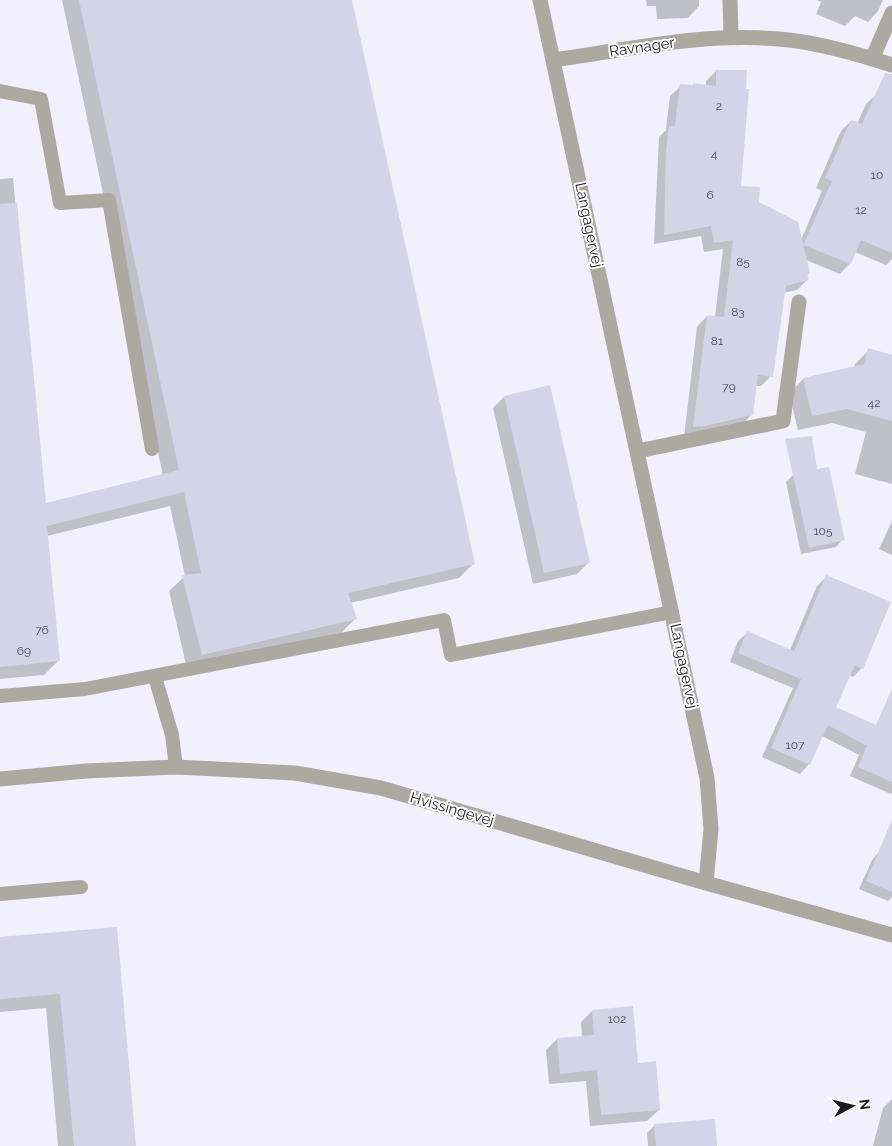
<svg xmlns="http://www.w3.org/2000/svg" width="892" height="1146" viewBox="0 0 892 1146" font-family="Raleway,sans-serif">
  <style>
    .shadow { fill: #0003 }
    .building { fill: #d5d3e7 }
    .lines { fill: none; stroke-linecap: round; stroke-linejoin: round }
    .service { stroke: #aba9a0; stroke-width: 14 }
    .minor { stroke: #aba9a0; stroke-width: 15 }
    .labels { text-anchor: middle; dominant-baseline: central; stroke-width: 4; stroke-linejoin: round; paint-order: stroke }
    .number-label { font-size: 12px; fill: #4a4953 }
    .street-label { font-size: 15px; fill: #1c1b22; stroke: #fff }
  </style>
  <rect width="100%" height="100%" fill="#f1f0fc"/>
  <path class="shadow" d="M62,0h288l124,563 -15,15 -109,25 5,16 -14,14 -154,36 -18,-78 16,-15 -15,-70 -123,30 12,124 -15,15 -44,4v-500l13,-1 31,327 119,-29z
    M646,0h53v6l-11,12 -31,1 -1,-13h-9z
    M817,0h66l-5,11 -10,11 -13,-6 -10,10 -29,-12 5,-12z
    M716,71l24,116 61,53 21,-49 -6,-3 25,-57 10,-10 6,3 9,-20 11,-10 15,6v159l-6,6 -31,-13 -5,11 -10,11 -34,-14 3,13 -3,3 1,4 -10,10 -14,3 -12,83 -10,10h-5l-4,28 -10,11 -58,12 13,-110 10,-11 8,1 8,-68 -19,3 -3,-16 -47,8 5,-107 7,-7 4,-34 11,-10h25v-5z
    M869,350l23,6v128l-37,-10 11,-42 -34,-9 -34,7 -9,-37 14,-14 51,-11 1,-4z
    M504,397l85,165 -12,12 -44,10 -40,-176z
    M793,475l40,18 10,46 -7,8 -35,7 -15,-72z
    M892,521v34l-13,-6z
    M826,577l36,91 -9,9 -4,-2 -15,33 58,26v59l-1,1 -41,-18 9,-21 -37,-19 -13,28 -9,10 -38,-17 31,-69 -63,-26 8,-21 10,-9 42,18 27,-64z
    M879,852l13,6v39l-4,4 -29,-12 13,-29z
    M116,928l19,218h-77l-12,-138 -46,4v-74z
    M592,1011l45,53 22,46 -12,11 -57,5 -4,-45 -37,3 -3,-34 11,-11 25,-2 -1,-15z
    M892,1099v47h-19l10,-38z
    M655,1125l61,21h-68l-1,-13z"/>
  <path class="building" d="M79,0h273l123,564 -127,29 9,26 -155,36 -20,-80 19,-2 -17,-81 -137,34 13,135 -60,6v-463l17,-1 29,300 133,-33z
    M716,70h31l-1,19h3l-8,97 19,1 -1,15 39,20 12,51 -3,1 2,6 -23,6 -13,91 -15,-2 -5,40 -53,12v-1l-7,1 14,-112 17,2 9,-77 -19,3 -3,-17 -47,9 2,-84 3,-25h6l5,-42 13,1v-2l23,3z
    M885,73l7,1v179l-31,-13 -10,24 -48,-19 29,-64 -7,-3 26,-58 11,4z
    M868,348l24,7v66l-45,-12 -35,7 -9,-38 61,-14z
    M550,385l40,178 -46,10 -40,-177z
    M812,436l5,33 12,-2 16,73 -36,8 -24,-109z
    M826,575l65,27 -28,67 -8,-4 -19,42 40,18 16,-36v93l-34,-15 9,-21 -39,-21 -18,40 -39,-17 30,-69 -63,-26 9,-22 47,20z
    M892,820v72l-26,-11z
    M117,927l19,219h-62l-14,-152 -60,5v-62z
    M633,1006l5,57 18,-2 4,49 -59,5 -4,-45 -37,4 -3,-36 37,-3 -2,-25z
    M715,1119l2,27h-61l-2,-22z"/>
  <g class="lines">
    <path class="service" d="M0,91l41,8 19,104 49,-3 43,249
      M155,677l17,58 4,32
      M0,696l85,-7 359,-69 7,35 221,-43
      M0,894l81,-7"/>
    <path class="minor" d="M540,0l167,778 4,51 -5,54
      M730,0l1,37
      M872,59l20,-46
      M554,60c77,-11 156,-29 235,-20 35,4 69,14 103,25
      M638,451l145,-30 16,-119
      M0,779l86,-8 90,-4 119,6 86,15 325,95 186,52"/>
  </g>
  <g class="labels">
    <g class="number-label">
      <text x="719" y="106">2</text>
      <text x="714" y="154">4</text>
      <text x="877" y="175">10</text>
      <text x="710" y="195">6</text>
      <text x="861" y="210">12</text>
      <text x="743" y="262">85</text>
      <text x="738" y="312">83</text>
      <text x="717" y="341">81</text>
      <text x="729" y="387">79</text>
      <text x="874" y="403">42</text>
      <text x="823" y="531">105</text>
      <text x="42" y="630">76</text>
      <text x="24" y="651">69</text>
      <text x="795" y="745">107</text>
      <text x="617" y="1019">102</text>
    </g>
    <g class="street-label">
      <text transform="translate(642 47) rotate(-8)">Ravnager</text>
      <text transform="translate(589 225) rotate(78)">Langagervej</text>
      <text transform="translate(684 666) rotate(78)">Langagervej</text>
      <text transform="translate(452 809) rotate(16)">Hvissingevej</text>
    </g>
  </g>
  <g transform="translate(852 1106) rotate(83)" stroke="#ffffff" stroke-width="4" paint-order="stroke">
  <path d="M0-4L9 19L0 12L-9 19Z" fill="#1c1b22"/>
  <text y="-8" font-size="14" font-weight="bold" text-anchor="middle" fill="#1c1b22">N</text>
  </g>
</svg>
